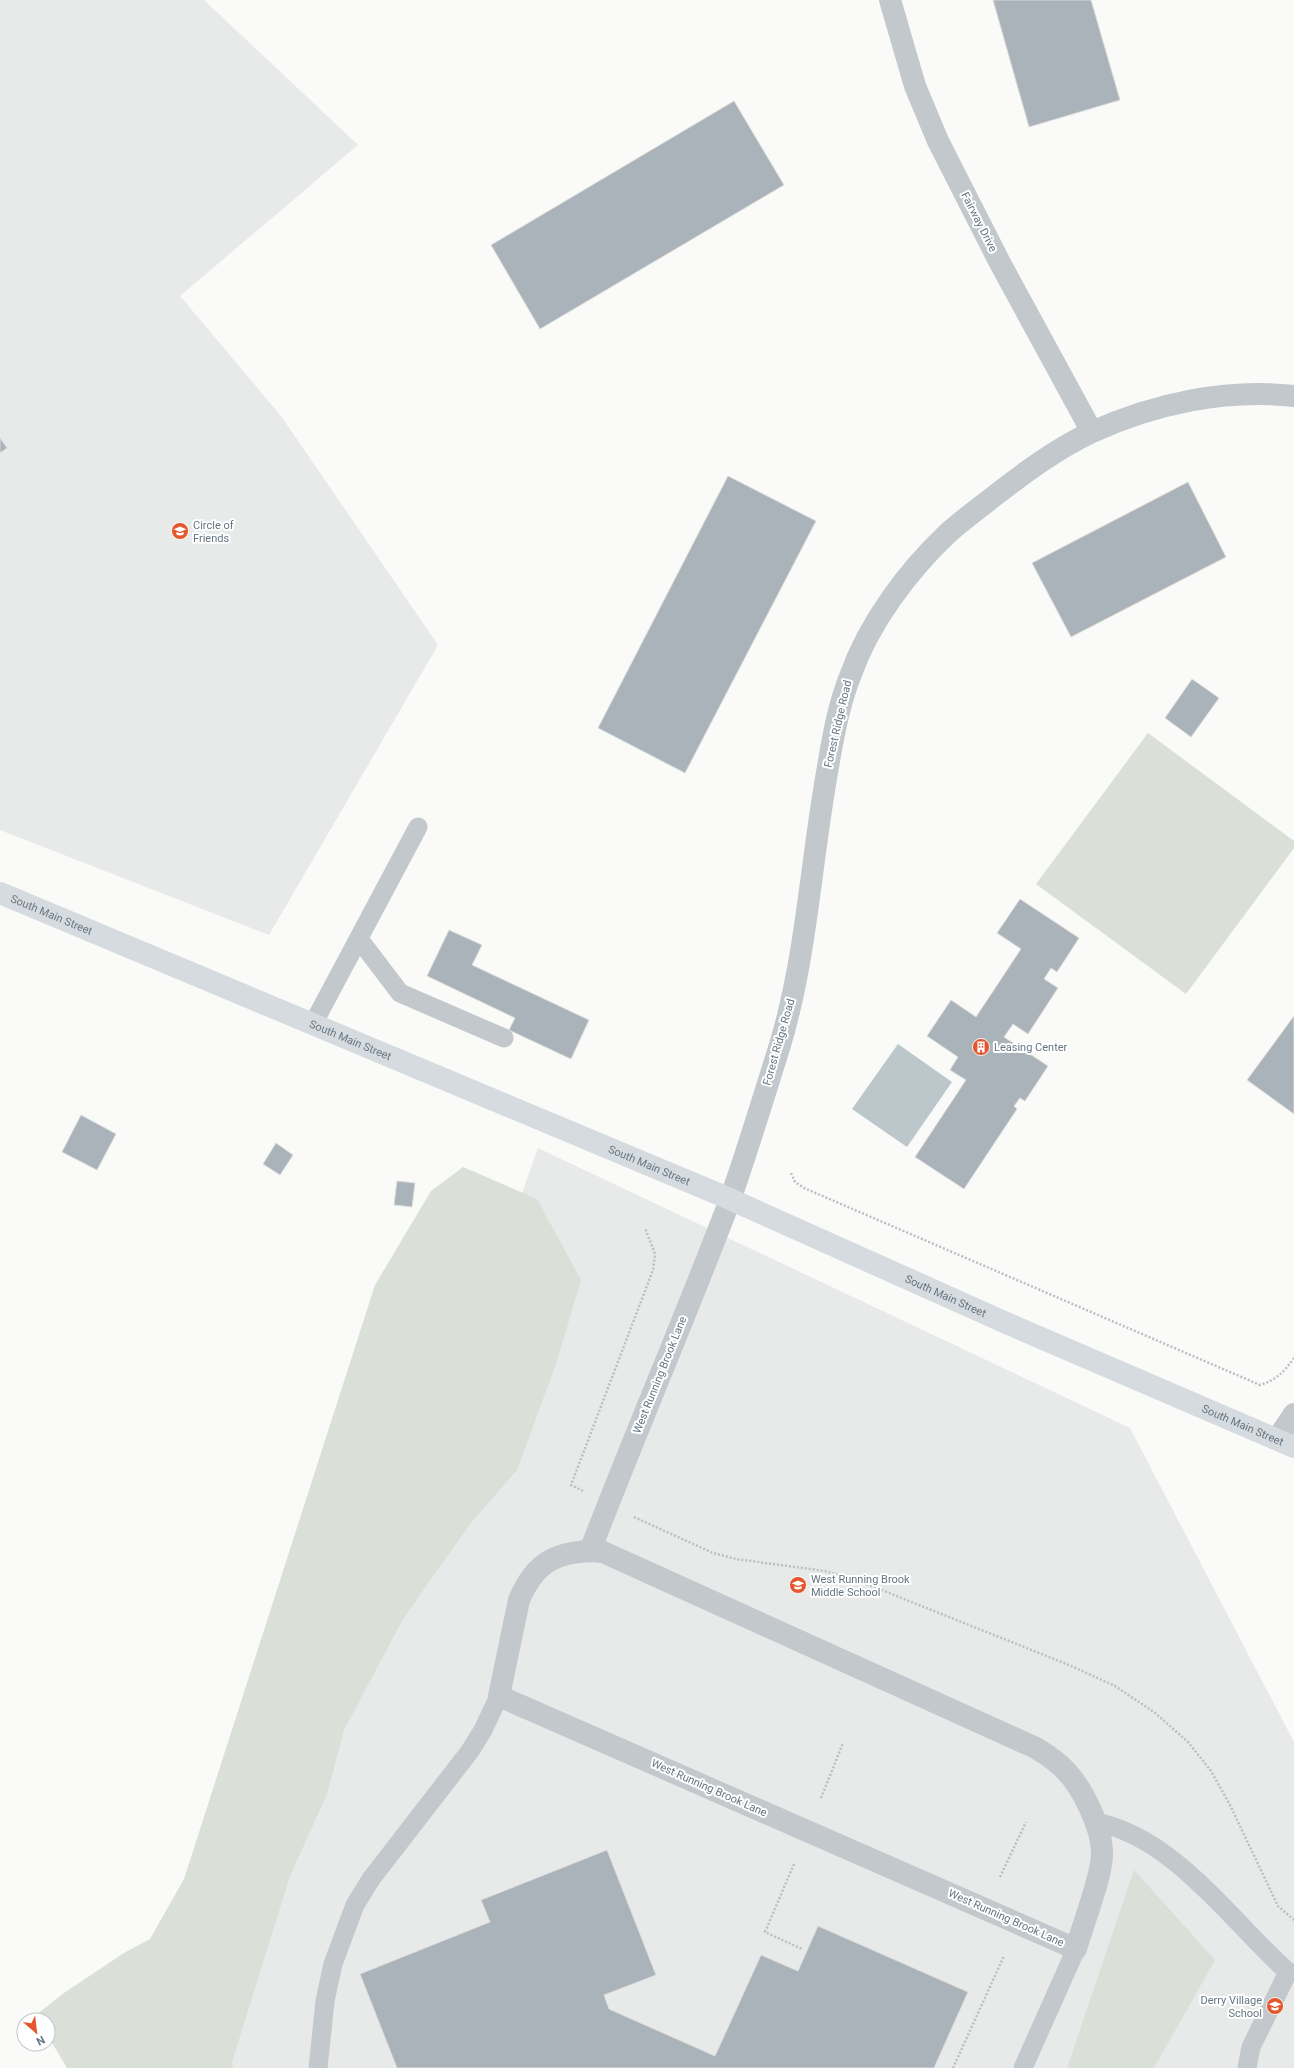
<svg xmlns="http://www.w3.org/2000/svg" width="1294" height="2068" viewBox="0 0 1294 2068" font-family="Roboto,sans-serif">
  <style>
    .built { fill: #e8e9e9 }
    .green { fill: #dadfd7 }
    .water { fill: #bbc7cb }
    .building { fill: #aab3b9; stroke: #dcdcda }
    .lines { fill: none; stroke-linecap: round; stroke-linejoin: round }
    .path { stroke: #bbbfc2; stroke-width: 2.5; stroke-dasharray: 2 2; stroke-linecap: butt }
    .lane { stroke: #c3c8cc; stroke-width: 19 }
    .street { stroke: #c3c8cc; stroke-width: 22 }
    .primary { stroke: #d6dbdf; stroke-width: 22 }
    .labels { text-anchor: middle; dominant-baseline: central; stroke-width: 4; stroke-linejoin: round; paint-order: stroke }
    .street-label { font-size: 11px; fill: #657683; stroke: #fff }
    .poi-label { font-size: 11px; fill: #657683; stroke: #fff; text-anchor: start }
  </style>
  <rect width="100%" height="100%" fill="#fafaf8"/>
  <path class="built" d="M0,0h204l154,145 -178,151 101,120 157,229 -169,290 -269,-105z
    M538,1148l592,280 164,314v326h-1082z"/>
  <path class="green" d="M1148,733l146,108v7l-108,146 -150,-110z
    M463,1167l74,32 44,81 -25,84 -39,106 -47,54 -67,95 -59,111 -17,64 -37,82 -58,186 1,6h-166l-19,-32v-16h-9l-3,-5 28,-22 60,-40 26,-14 34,-60 191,-594 56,-94z
    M1134,1870l81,90 -61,108h-87z"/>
  <path class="water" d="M898,1044l54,38 -45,65 -55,-38z"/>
  <path class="building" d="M993,0h98l29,100 -91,27z
    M734,101l50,84 -244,144 -49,-84z
    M0,438l7,10 -7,5z
    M728,476l88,45 -131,252 -87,-45z
    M1188,482l38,75 -155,80 -39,-74z
    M1192,679l27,19 -28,39 -26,-19z
    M1020,899l59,39 -22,34 -6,-4 -7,11 14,9 -30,46 -15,-10 -9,13 44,29 -23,35 -5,-3 -6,8 3,3 -53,80 -49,-32 51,-77 -16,-10 8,-13 -31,-21 24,-36 25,17 45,-68 -24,-16z
    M449,930l33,15 -10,20 117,55 -18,39 -62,-29 6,-12 -88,-42z
    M1294,1016v98l-47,-34z
    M81,1115l35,19 -19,36 -35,-18z
    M276,1143l17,12 -13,20 -17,-11z
    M397,1181l18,2 -3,24 -18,-2z
    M607,1850l49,125 -52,20 5,14 106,47 46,-101 37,16 20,-45 150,66 -34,76h-537l-37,-94 130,-52 -9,-22z"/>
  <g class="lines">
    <path class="path" d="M791,1173l4,9 9,6 456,197c16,-5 24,-13 34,-27
      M583,1491l-12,-6 82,-215 2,-16 -10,-26
      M634,1517l79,36 23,6 89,12 29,8 215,86 46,21 39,26 34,30 23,29 19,34 48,101 16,14
      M821,1798l22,-55
      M794,1864l-29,68 37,17
      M1000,1877l26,-55
      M953,2068l51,-112"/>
    <path class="lane" d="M359,939l41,54 104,45
      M313,1024l105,-197
      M1095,1822c78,14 136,99 193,150l6,1
      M318,2068l7,-67 8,-37 22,-59 16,-26 99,-128 13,-21 16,-34
      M1023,2068l53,-119
      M1247,2068l4,-21 37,-75"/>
    <path class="street" d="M890,0l25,86 23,55 62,122 92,169
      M1277,1439l17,-25
      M590,1551l13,1 433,196c11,7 21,13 29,22 18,18 38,60 37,85 -1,25 -19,68 -26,94l-577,-253 20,-96c15,-35 33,-47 71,-49z
      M590,1551c45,-117 95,-233 140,-351 18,-51 34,-104 50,-155 27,-90 31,-186 48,-278 5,-31 11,-64 23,-93 18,-51 57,-103 96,-140 14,-13 31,-25 46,-37 31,-24 63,-48 99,-65 62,-28 134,-44 202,-36"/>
    <path class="primary" id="s1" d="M0,893l723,303 281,126 290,125"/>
  </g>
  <defs>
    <g id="school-disc" transform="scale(0.9)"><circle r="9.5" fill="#e4572e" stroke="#fff"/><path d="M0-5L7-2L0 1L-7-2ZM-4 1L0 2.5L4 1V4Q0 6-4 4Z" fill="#fff"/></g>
    <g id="building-disc" transform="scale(0.9)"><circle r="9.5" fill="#e4572e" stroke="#fff"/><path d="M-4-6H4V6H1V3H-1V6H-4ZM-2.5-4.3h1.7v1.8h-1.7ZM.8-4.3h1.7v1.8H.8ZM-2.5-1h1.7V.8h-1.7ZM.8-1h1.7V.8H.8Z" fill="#fff"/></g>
  </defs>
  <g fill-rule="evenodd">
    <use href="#school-disc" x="180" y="531"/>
    <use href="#building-disc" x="981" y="1047"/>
    <use href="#school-disc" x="798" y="1585"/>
    <use href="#school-disc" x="1275" y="2006"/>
  </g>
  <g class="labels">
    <g class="street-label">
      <text transform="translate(979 222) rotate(63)">Fairway Drive</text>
      <text transform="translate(838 724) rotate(-77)">Forest Ridge Road</text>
      <text stroke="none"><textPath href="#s1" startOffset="56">South Main Street</textPath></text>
      <text stroke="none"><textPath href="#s1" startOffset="380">South Main Street</textPath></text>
      <text transform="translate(779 1042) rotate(-74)">Forest Ridge Road</text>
      <text stroke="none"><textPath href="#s1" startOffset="704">South Main Street</textPath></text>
      <text stroke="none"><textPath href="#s1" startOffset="1028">South Main Street</textPath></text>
      <text transform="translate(660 1375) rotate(-68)">West Running Brook Lane</text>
      <text stroke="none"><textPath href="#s1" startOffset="1352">South Main Street</textPath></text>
      <text transform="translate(709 1788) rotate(24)">West Running Brook Lane</text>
      <text transform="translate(1006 1918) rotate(24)">West Running Brook Lane</text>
    </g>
    <g class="poi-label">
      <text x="193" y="525">Circle of<tspan x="193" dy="13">Friends</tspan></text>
      <text x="994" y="1047">Leasing Center</text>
      <text x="811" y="1579">West Running Brook<tspan x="811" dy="13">Middle School</tspan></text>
      <text x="1262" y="2000" text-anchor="end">Derry Village<tspan x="1262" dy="13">School</tspan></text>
    </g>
  </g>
  <g transform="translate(36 2032) rotate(152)"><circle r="19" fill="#ffffff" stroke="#c1c8cd"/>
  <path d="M0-3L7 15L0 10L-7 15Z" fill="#e4572e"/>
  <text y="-6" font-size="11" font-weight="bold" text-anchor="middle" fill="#657683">N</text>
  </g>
</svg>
